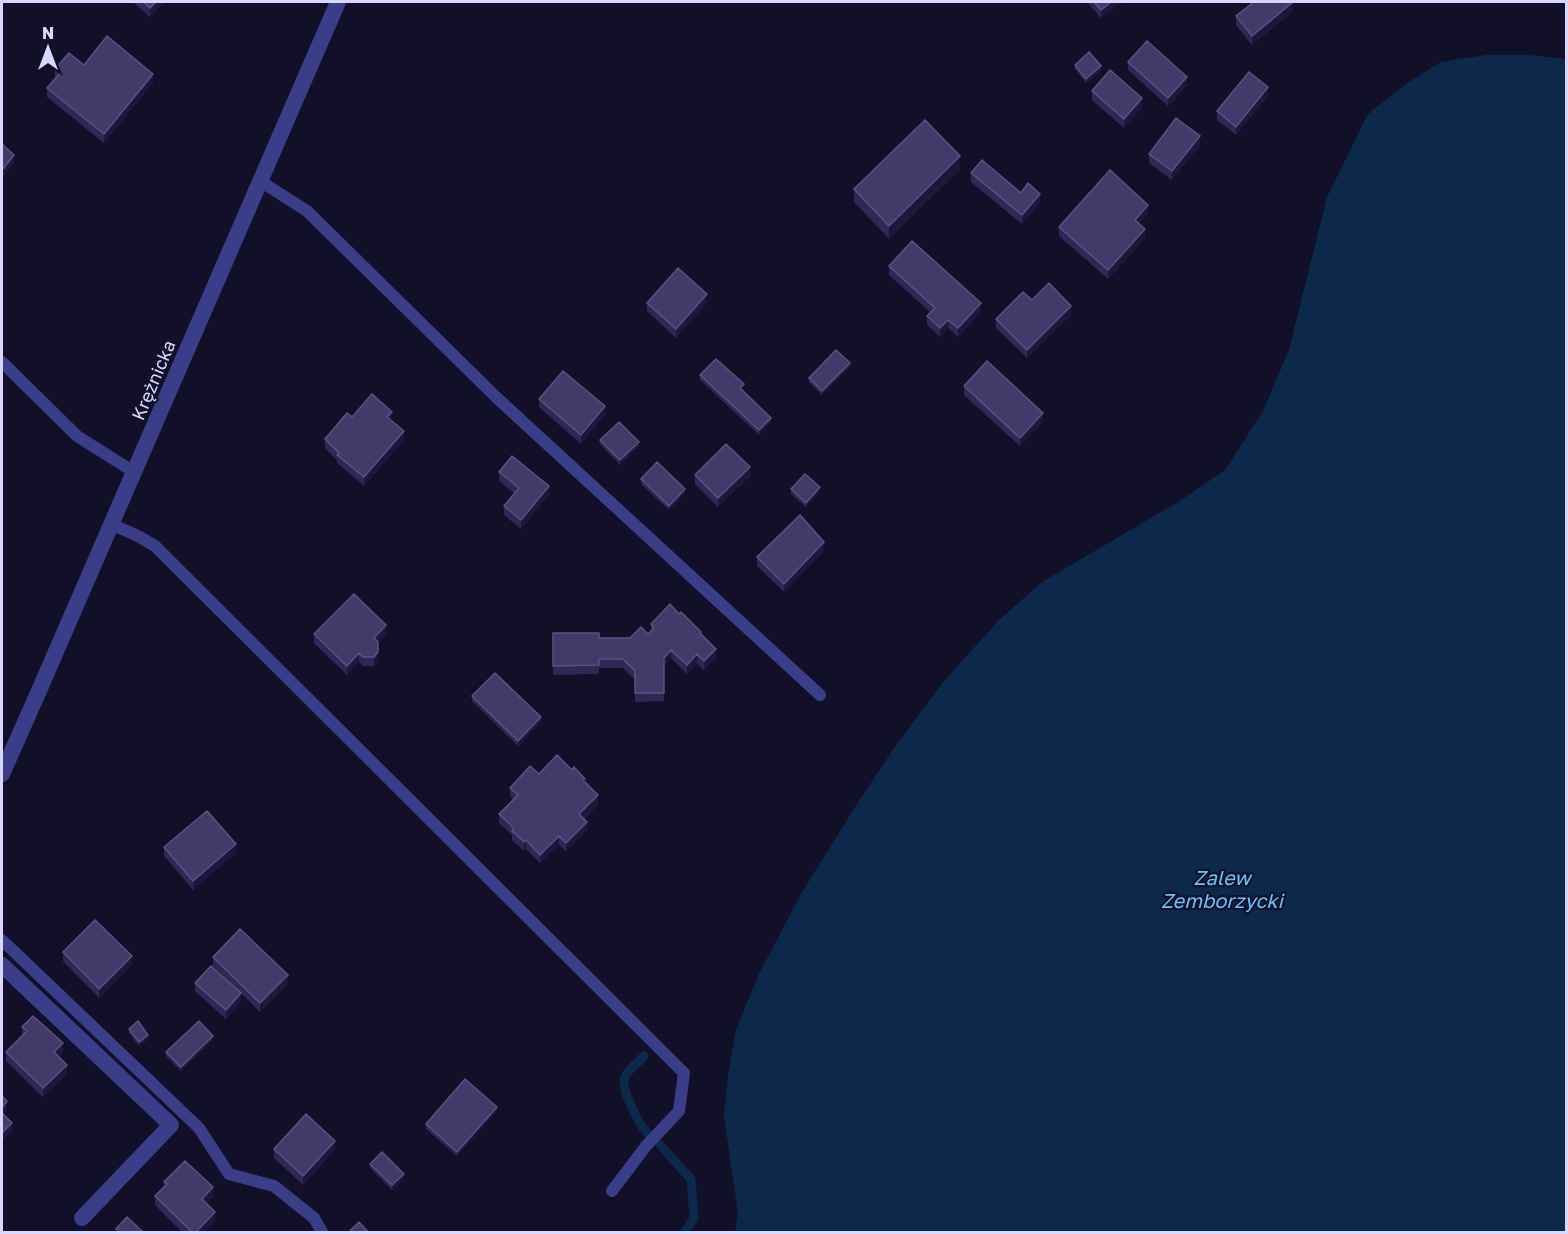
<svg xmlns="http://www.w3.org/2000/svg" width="1568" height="1234" viewBox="0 0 1568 1234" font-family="'Golos Text',sans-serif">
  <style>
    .water { fill: #0c294c }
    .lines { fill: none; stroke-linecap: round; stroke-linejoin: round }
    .stream { stroke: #0c294c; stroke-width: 9 }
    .service { stroke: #3a3e88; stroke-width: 12 }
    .minor { stroke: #3a3e88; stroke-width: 16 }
    .tertiary { stroke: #3a3e88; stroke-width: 16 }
    .wall { fill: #2e2857 }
    .shaded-wall { fill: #1b173d }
    .building { fill: #403b69; stroke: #585380; stroke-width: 1.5 }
    .labels { text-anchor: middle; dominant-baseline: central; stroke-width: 4.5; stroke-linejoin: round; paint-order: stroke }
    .street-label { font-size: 18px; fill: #d9d7ff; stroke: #121029 }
    .water-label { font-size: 20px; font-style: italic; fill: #65c5ff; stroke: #121029 }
  </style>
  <rect width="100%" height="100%" fill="#121029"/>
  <path class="water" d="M1486,55h43l37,4v1173h-831l3,-20 -14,-96 4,-40 8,-46 22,-54 43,-82 56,-90 37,-56 49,-66 56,-62 43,-38 136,-80 47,-32 38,-59 26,-61 38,-153 41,-83 38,-30 35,-22z"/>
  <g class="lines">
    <path class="stream" d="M644,1056c-5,6 -16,13 -19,21 -5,11 14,47 22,56
      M660,1145l31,34 3,39 -9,14"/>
    <path class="service" d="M260,181l47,30 189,186 324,298
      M2,362l75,74 57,36
      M111,524l27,12 17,10 529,527 -5,38 -33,35 -34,45
      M2,940l197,188 30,46 45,12 40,32 8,14"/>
    <path class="minor" d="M2,965l169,160 -89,93"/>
    <path class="tertiary" d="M2,774l36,-81 300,-691"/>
  </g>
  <path class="wall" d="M133,2h31l-14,15z
    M1087,2h35l-21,16z
    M1293,11l-41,34 -16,-20v-9z
    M1128,62l59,23 -19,21 -40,-36z
    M84,65l69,18 -49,60 -57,-46v-9l8,-10v-9z
    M1075,65l26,6 -15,12 -11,-14z
    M1092,91l50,16 -18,21 -32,-28z
    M1268,96l-32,39 -19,-15v-9z
    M1200,145l-28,35 -23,-17v-9z
    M960,169l-71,70 -35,-37v-13z
    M971,173l50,20 19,9 -18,22 -51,-42z
    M1148,213l-9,11 6,14 -37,41 -49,-43v-9z
    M889,266l92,46 -23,25 -10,-9 -8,9 -13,-12v-9l3,-4 -41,-37z
    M647,303h60l-31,35 -29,-27z
    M1071,315l-44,43 -31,-30v-9z
    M850,367l-28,28 -13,-13v-4z
    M700,375l44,14 -2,2 29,31 -12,13 -59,-55z
    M964,386l79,36 -23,24 -56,-51z
    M539,399l66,16 -24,29 -42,-37z
    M352,417l40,4 12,19 -40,46 -27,-23v-3l-12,-12v-9z
    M600,440l39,6 -19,19 -20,-21z
    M499,472l50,23 -28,34 -17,-14v-9l11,-12 -16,-13z
    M695,475l55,1 -32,31 -23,-23z
    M641,479l44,14 -16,17 -28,-26z
    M791,489l29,2 -14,16 -15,-13z
    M824,551l-40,41 -27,-26v-9z
    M651,624l50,11 15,23 -12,12 -7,-7 -10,11 -16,-16 -7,8v35l-29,1v-22l-12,-12h-24v6l-46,1v-42l46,5h31l18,-4 3,-3z
    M314,634h72l-8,9v18l-4,5h-11l-4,-4 -12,13 -33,-32z
    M472,696l69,26 -23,24 -46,-45z
    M539,774l46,9 13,21 -14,15 3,11 -21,21 -7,-6 -19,18 -14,-14 -2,2 -12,-11v-5l-13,-12v-9l14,-14 -3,-4v-8z
    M164,847l72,6 -43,37 -29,-34z
    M63,952l69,13 -33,33 -36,-37z
    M213,957l75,27 -28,28 -19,-19v9l-15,17 -31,-28v-8l42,6 -24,-23z
    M22,1027l41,25 -4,4 8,17 -24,24 -37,-36v-9l16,-16z
    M129,1029l19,10 -9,7 -10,-13z
    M213,1040l-32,31 -15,-15v-4z
    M497,1111l-40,45 -31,-27v-5z
    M274,1149l61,1 -32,35 -29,-27z
    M370,1164l34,14 -12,12 -22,-22z
    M164,1182l49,14 -7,7 9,18 -11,12h-21l-28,-28v-9l9,-9z"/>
  <path class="shaded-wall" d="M156,2h8l-14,15v-9z
    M1111,2h11l-21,16v-8z
    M1293,2v9l-41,34v-9z
    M1101,66v5l-15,12v-4z
    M153,74v9l-49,60v-9z
    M1187,77v8l-19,21v-8z
    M1268,87v9l-32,39v-8z
    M1142,98v9l-18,21v-9z
    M1200,136v9l-28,35v-9z
    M14,155v9l-12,14v-8z
    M960,156v13l-71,70v-13z
    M1040,194v8l-18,22v-9z
    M1148,205v8l-13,15v-8z
    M1145,229v9l-37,41v-9z
    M707,294v9l-31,35v-9z
    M981,303v9l-23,25v-9z
    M1071,306v9l-44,43v-8z
    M948,320v8l-8,9v-9z
    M850,363v4l-28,28v-4z
    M605,406v9l-24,29v-9z
    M392,412v9l-5,-4z
    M1043,413v9l-23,24v-8z
    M771,418v4l-12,13v-5z
    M404,431v9l-40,46v-9z
    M639,442v4l-19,19v-5z
    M750,467v9l-32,31v-9z
    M549,486v9l-28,34v-9z
    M820,487v4l-14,16v-4z
    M685,489v4l-16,17v-4z
    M824,542v9l-40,41v-8z
    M386,625v9l-12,13v-9z
    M716,649v9l-12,12v-9z
    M671,650v8l-7,8v-8z
    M378,652v9l-4,5v-9z
    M359,653v9l-12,13v-9z
    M697,654v9l-10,11v-9z
    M541,717v5l-23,24v-5z
    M598,795v9l-19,19v-9z
    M587,822v8l-21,21v-8z
    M559,836v9l-19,18v-8z
    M526,840v9l-2,2v-9z
    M236,844v9l-43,37v-9z
    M132,956v9l-33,33v-9z
    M288,975v9l-28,28v-9z
    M241,993v9l-15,17v-9z
    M148,1035v4l-9,7v-4z
    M213,1036v4l-32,31v-4z
    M63,1043v9l-9,9v-9z
    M67,1065v8l-24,24v-9z
    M7,1101v9l-5,6v-8z
    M497,1107v4l-40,45v-4z
    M12,1123v9l-10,10v-9z
    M335,1141v9l-32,35v-9z
    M404,1174v4l-12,12v-5z
    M213,1187v9l-11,12v-9z
    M215,1212v9l-11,12h-9z"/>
  <path class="building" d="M143,2h13l-6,6z
    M1094,2h17l-10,8z
    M1254,2h39l-41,34 -16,-20z
    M107,36l46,38 -49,60 -57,-46 13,-15 -5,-4 14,-16 15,12z
    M1147,41l40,36 -19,21 -40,-36z
    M1089,52l12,14 -15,13 -11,-14z
    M1110,70l32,28 -18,21 -32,-28z
    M1249,72l19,15 -32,40 -19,-16z
    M1176,118l24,18 -28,35 -23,-17z
    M925,120l35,36 -71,70 -35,-37z
    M2,144l12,11 -12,15z
    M982,160l39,33 7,-10 12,11 -18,21 -51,-42z
    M1110,170l38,35 -13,15 10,9 -37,41 -49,-43z
    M912,241l69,62 -23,25 -10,-8 -8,8 -13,-12 8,-8 -46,-42z
    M678,268l29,26 -31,35 -29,-26z
    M1049,283l22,23 -44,44 -31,-31 27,-27 9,8z
    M836,350l14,13 -28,28 -13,-13z
    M716,359l28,25 -4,4 31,30 -12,12 -59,-55z
    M987,361l56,52 -23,25 -56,-52z
    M563,371l42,35 -24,29 -42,-36z
    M372,394l20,18 -5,5 17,14 -40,46 -27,-22 2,-2 -14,-14 22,-26 5,4z
    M619,422l20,20 -19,18 -20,-20z
    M726,444l24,23 -32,31 -23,-23z
    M512,456l37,30 -28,34 -17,-14 15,-18 -20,-16z
    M657,462l28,27 -16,17 -28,-27z
    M805,474l15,13 -14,16 -15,-14z
    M800,515l24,27 -40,42 -27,-27z
    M354,594l32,31 -12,13 4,4v10l-4,5h-11l-4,-4 -12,13 -33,-32z
    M670,604l9,10 2,-2 20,20 -1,1 16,16 -12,12 -7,-7 -10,11 -16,-15 -7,8v35h-29v-22l-12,-12h-24v6l-46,1v-33h46v5h31l11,-11 7,7 6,-6 -3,-4z
    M495,673l46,44 -23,24 -46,-45z
    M557,755l15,15 2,-3 11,12 -2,1 15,15 -19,19 8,8 -21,21 -7,-7 -19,19 -14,-15 -2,2 -12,-11 2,-3 -15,-14 19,-19 -8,-7 20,-22 9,8z
    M207,811l29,33 -43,37 -29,-34z
    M95,920l37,36 -33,33 -36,-37z
    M240,929l48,46 -28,28 -47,-46z
    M211,966l30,27 -15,17 -31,-27z
    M33,1016l30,27 -9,9 13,13 -24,23 -37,-36 21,-21 -5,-4z
    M138,1021l10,14 -9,7 -10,-13z
    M199,1021l14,15 -32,31 -15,-15z
    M465,1079l32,28 -40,45 -31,-28z
    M2,1096l5,5 -5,7z
    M2,1113l10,10 -10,10z
    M306,1114l29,27 -32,35 -29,-27z
    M382,1152l22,22 -12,11 -22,-21z
    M185,1161l28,26 -11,12 13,13 -20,21h-2l-38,-37 12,-12 -3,-2z
    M127,1217l17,16h-23l-5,-4z
    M359,1222l10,11h-18l-1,-2z"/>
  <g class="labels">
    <g class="street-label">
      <text transform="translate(153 380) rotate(-67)">Krężnicka</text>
    </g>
    <g class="water-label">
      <text x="1222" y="877">Zalew<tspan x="1222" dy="23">Zemborzycki</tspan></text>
    </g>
  </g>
  <rect width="1568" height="1234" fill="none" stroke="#d9d7ff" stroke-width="6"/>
  <g transform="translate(48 48)" stroke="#121029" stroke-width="4.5" paint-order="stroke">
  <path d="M0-4.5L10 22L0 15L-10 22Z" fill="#d9d7ff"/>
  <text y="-9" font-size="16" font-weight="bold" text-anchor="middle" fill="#d9d7ff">N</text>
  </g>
</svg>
